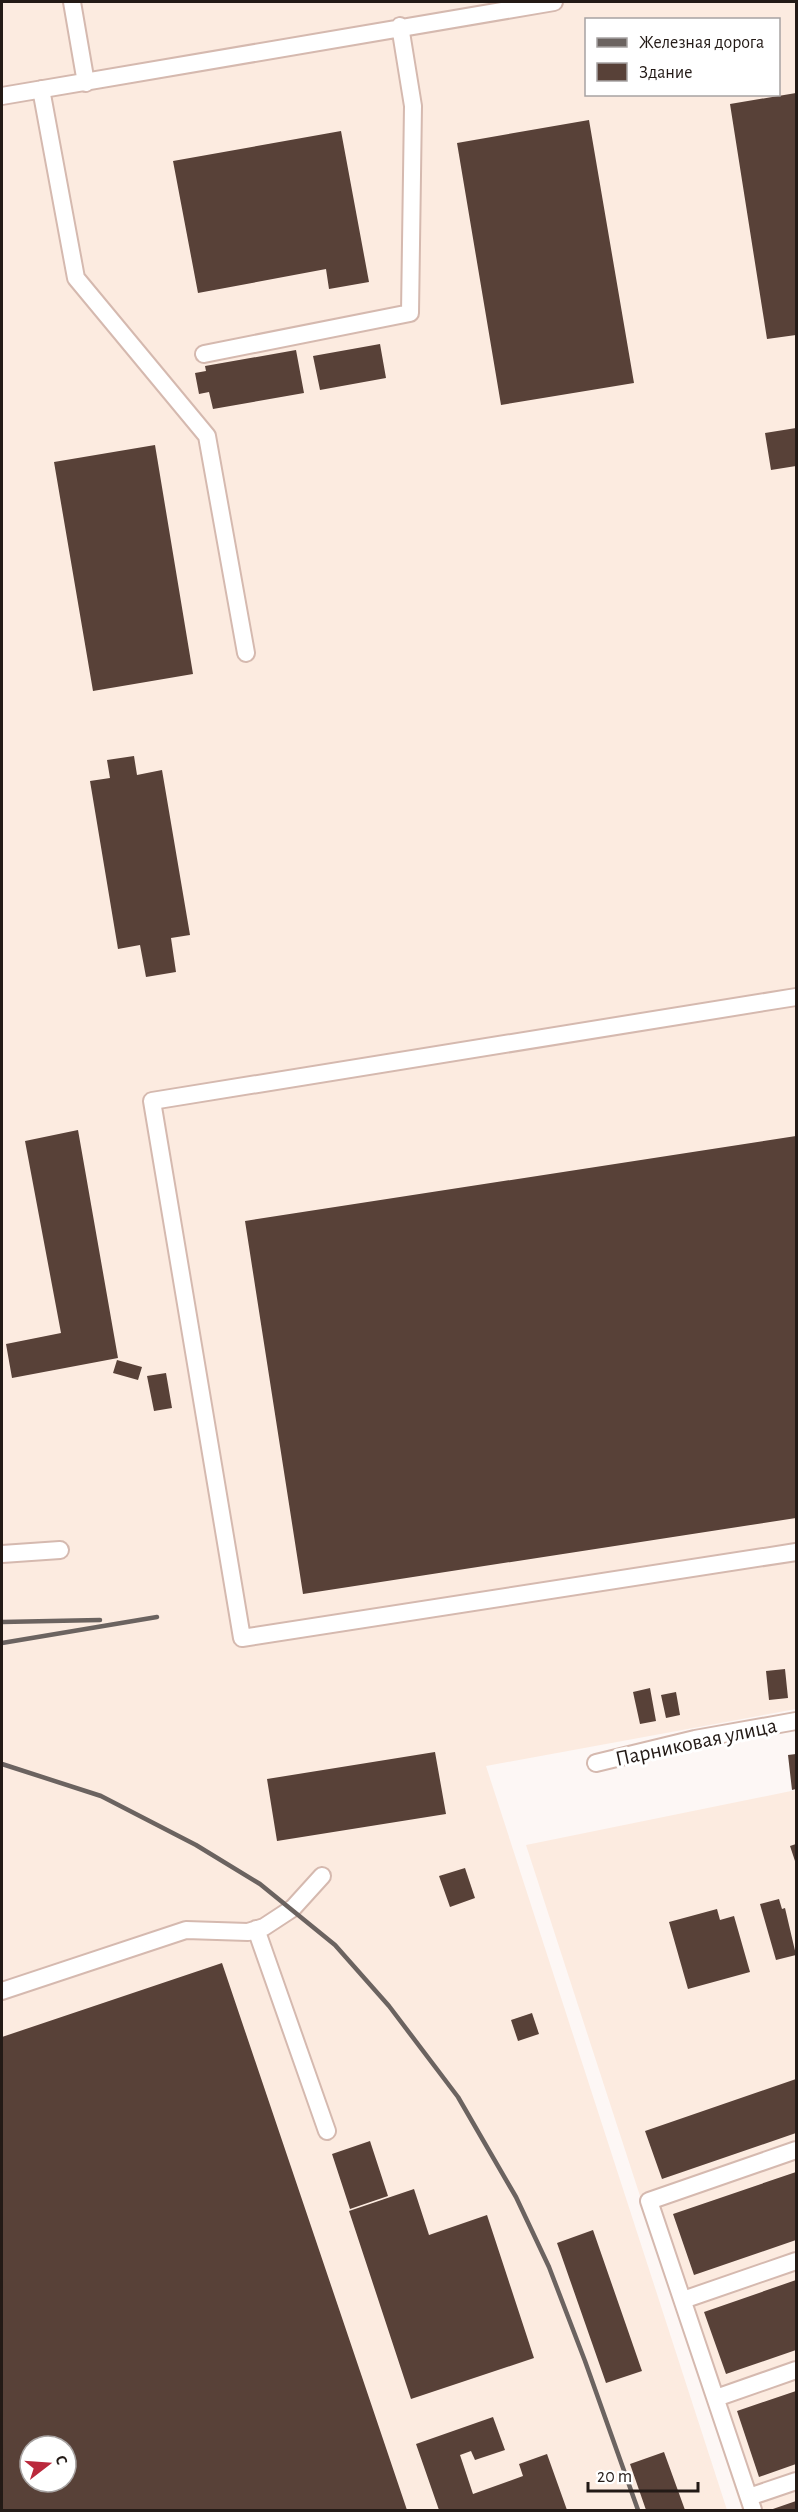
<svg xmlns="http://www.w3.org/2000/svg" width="798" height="2512" viewBox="0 0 798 2512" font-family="'Alegreya Sans',sans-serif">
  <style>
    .industrial { fill: #fcebe0; fill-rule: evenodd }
    .building { fill: #584138; fill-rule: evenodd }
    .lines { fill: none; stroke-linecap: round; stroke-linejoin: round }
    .service-casing { stroke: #d5b9af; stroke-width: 20 }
    .service { stroke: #fff; stroke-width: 16 }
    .rail { stroke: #6b6360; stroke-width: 4.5 }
    .labels { text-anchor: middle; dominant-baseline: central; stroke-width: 6; stroke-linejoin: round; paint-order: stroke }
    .street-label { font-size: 22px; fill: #231a16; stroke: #fff }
  </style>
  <rect width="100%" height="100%" fill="#fdf7f5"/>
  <path class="industrial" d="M2,2h794v1707l-310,57 241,744h-725zM586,20h192v74h-192zM30,2446h36v36h-36z
    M796,1790v720h-54l-216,-665z"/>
  <path class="building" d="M796,93v242l-29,4 -37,-235z
    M589,120l45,263 -133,22 -44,-262z
    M341,131l28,151 -40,7 -3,-20 -128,24 -25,-132z
    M380,344l6,34 -66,12 -7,-34z
    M296,350l8,43 -91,16 -4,-17 -10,2 -4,-21 11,-2 -1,-5z
    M796,428v38l-25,4 -6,-37z
    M155,445l38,229 -100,17 -39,-229z
    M134,756l3,19 25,-5 28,165 -19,3 5,34 -30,5 -6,-32 -22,4 -28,-168 20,-3 -3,-18z
    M78,1130l40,228 -106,20 -6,-34 55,-11 -36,-192z
    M796,1136v382l-493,76 -58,-373z
    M117,1360l25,7 -4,13 -25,-7z
    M166,1373l6,35 -18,3 -7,-35z
    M785,1669l3,29 -19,2 -3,-29z
    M650,1688l6,33 -16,3 -7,-32z
    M676,1692l4,23 -14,3 -5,-23z
    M435,1752l11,62 -169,27 -10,-62z
    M796,1754v35l-4,1 -4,-35z
    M796,1844v20l-6,-18z
    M465,1868l10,30 -25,9 -11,-31z
    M779,1899l3,10 3,-1 11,47 -20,5 -16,-56z
    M717,1909l3,11 14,-4 16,56 -62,17 -19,-67z
    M222,1963l185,547h-405v-473zM30,2446h36v36h-36z
    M532,2013l7,21 -21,7 -7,-21z
    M796,2079v54l-134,46 -17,-48z
    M370,2141l18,55 -38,13 -18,-55z
    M796,2172v68l-102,35 -21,-61z
    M414,2189l15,46 58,-20 47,143 -123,41 -62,-188z
    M593,2230l49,141 -36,12 -49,-140z
    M796,2280v70l-70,24 -22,-62z
    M796,2391v73l-37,13 -22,-66z
    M493,2417l12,33 -30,10 -4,-9 -11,4 13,39 50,-18 -4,-12 28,-10 20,56h-128l-23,-66z
    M664,2452l21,58h-39l-16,-46z
    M796,2501v9h-26z"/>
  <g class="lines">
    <g class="service-casing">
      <path id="service" d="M72,2l14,81
        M41,89l35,189 131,158 39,217
        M2,96l552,-94
        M204,354l206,-41 3,-207 -13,-80
        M796,997l-644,104 90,537 554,-86
        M2,1554l58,-4
        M596,1763l99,-24 101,-18
        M256,1929l71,202
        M2,1991l184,-61 62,2 16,-5 29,-19 29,-32
        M683,2300l113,-39
        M716,2398l80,-28
        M749,2497l47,-16
        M753,2510l-104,-309 147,-51"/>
    </g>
    <use href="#service" class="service"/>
    <path class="rail" d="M2,1622l98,-2
      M2,1643l155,-26
      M2,1764l99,32 95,49 64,39 75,61 54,61 69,91 58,100 33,70 36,94 53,149"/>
  </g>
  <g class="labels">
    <g class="street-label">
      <text transform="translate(696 1742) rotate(-12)">Парниковая улица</text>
    </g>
  </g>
  <rect width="798" height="2512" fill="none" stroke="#231a16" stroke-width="6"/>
  <rect x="585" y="18" width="195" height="78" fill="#ffffff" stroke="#a7a3a2" stroke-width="1.5"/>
  <rect x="597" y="38" width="30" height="9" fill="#6b6360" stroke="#a7a3a2" stroke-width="1.5"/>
  <text x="639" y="48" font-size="18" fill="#231a16">Железная дорога</text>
  <rect x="597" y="63" width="30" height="18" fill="#584138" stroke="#a7a3a2" stroke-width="1.5"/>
  <text x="639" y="78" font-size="18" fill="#231a16">Здание</text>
  <g transform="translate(48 2464) rotate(73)"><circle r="28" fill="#ffffff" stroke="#a7a3a2" stroke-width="1.5"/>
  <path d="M0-4.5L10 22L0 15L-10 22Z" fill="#ba293c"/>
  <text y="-9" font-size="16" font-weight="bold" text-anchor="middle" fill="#231a16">С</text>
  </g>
  <path d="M588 2482v9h110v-9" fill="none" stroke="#231a16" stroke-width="3"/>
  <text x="597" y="2482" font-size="18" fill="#231a16" stroke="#ffffff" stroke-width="4.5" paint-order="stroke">20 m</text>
</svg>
